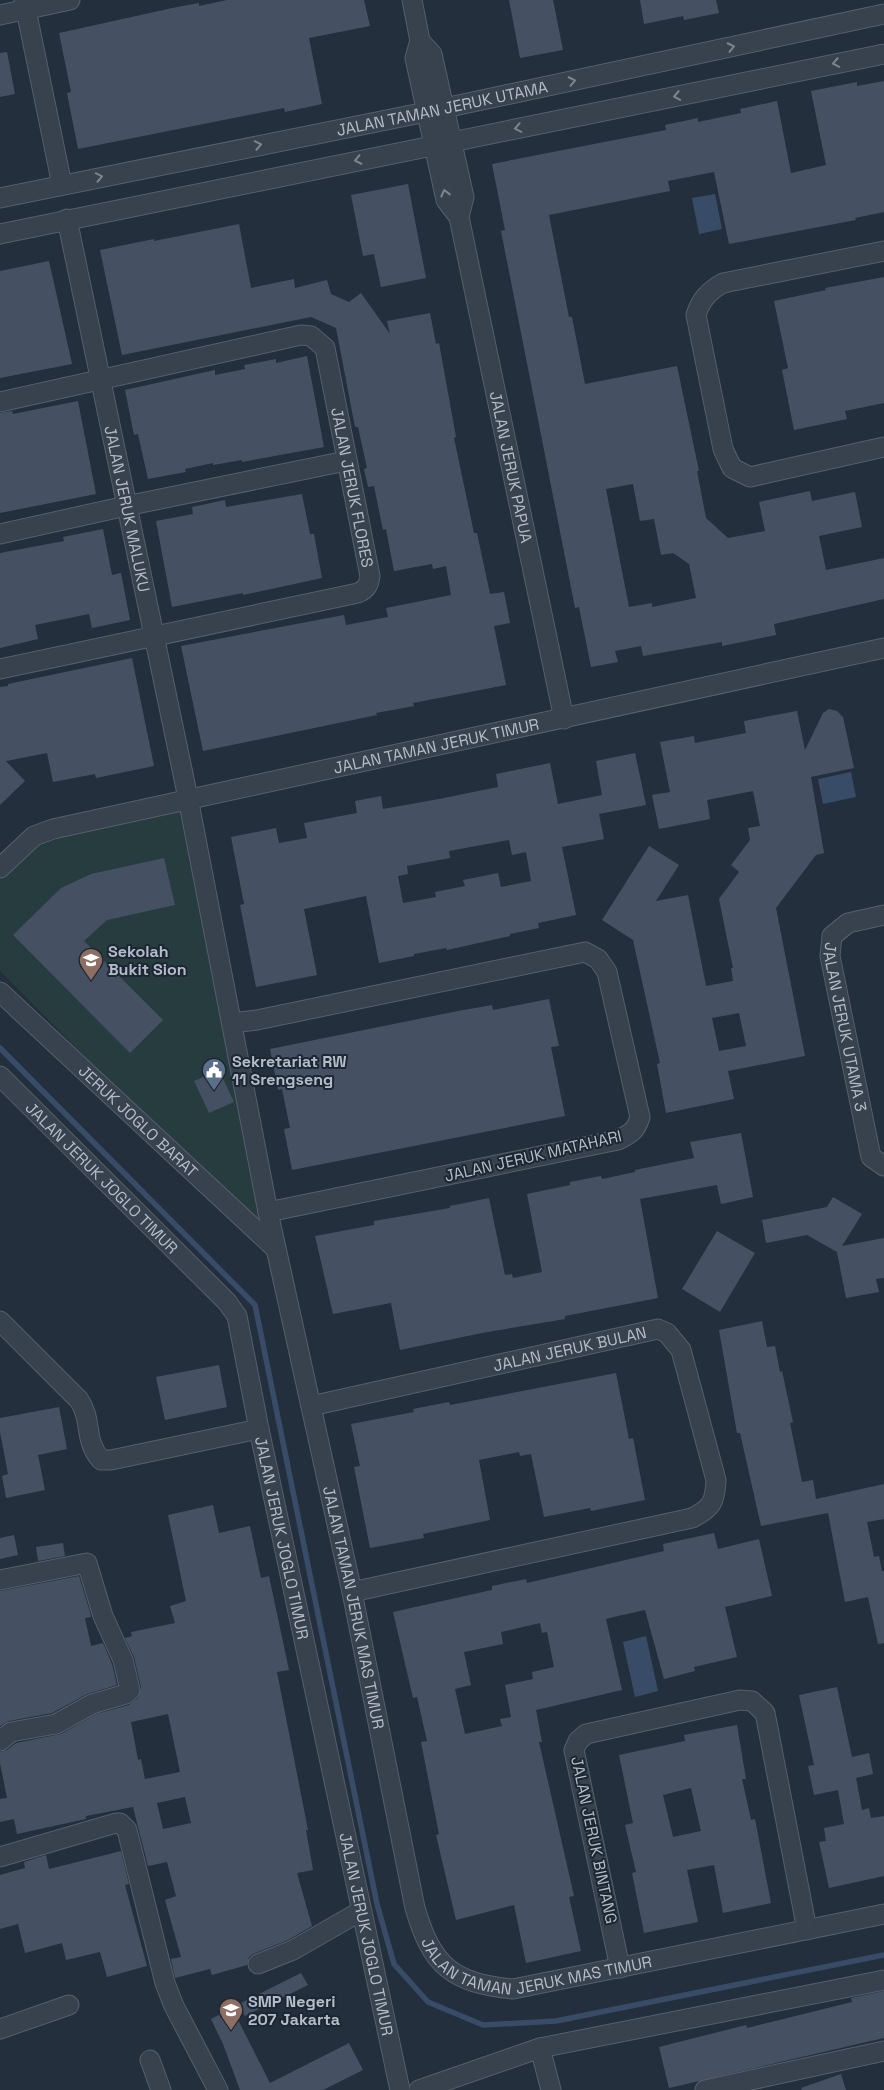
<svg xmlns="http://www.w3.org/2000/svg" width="884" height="2090" viewBox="0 0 884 2090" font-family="'Space Grotesk',sans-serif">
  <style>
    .green { fill: #263c3f }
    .water { fill: #394c67 }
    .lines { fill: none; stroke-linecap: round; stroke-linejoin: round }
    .stream { stroke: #394c67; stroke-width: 5.5 }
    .building { fill: #455162; fill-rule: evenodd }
    .street-casing { stroke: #565f6c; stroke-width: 21 }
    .street { stroke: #38414e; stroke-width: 19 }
    .oneway { stroke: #7c8592 }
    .labels { text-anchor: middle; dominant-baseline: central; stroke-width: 4; stroke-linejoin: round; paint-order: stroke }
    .street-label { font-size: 16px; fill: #b4bcc9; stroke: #1d2633 }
    .poi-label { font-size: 16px; font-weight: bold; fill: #b4bcc9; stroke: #1d2633; text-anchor: start }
  </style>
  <rect width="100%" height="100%" fill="#242f3e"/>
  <path class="green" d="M178,803l93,441 -271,-273v-105l31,-29z"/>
  <path class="water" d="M715,194l7,35 -23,5 -7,-36z
    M851,772l5,25 -33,7 -5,-25z
    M646,1636l12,55 -23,6 -12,-55z"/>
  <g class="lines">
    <path class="stream" d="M0,1048l255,257 122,599 17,60 34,38 55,23 73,-4 328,-66"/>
  </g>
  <path class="building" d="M227,0h137l6,26 -61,12 13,66 -37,8 -1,-4 -206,41 -11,-56 4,-1 -12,-59 118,-26 22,-4v3z
    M509,0h44l10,50 -43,8z
    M640,0h76l3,13 -35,7 -1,-4 -39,8z
    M7,52l8,42 -15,3v-44z
    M884,81v131l-29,6 1,2 -127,24 -15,-72 -46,9 2,10 -121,24 20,102h3l13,67 92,-18 22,105h-2l9,47 22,20 37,-7 -6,-29 51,-11 2,10 43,-9 7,35 -43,9 7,34 58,-12v41l-110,25 2,11 -54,11v-4l-79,14 -2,-10 -26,5 3,11 -27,5 -12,-60 -4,1 -61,-311 -13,-66 4,-1 -13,-66 174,-34 -1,-5 33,-7v4l43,-9 -1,-4 37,-8 14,72 35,-8 -15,-74 46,-9v4zM633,484l7,37 14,-2 7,36 12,-2 16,11 7,34 -44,9v-4l-23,4 -23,-118z
    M408,184l18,94 -45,9 -7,-33 -11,2 -12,-61z
    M239,224l12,64 43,-9 1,9 32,-8 4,14 18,8 12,-9 29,41 -3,-13 43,-8 6,31 3,-1 17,94 -2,1 20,95h3l13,61 14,-2 6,31 -16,3 12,59 -93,18 1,3 -38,7 1,2 -174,36 -22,-105 163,-31 2,10 42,-8 -2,-9 65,-13 -5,-29 -13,3 -1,-5 -38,7 -8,-42 -3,1 -9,-44 -6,1 -4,-18 3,-1 -9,-41h-3l-19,-99 -25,-11 -189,38 -22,-105 54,-11v2z
    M49,261l23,103 -72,14v-107z
    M884,277v126l-39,8 2,8 -53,11 -12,-60 6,-2 -14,-67 52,-11 -1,-2z
    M307,356l17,91 -82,15v-2l-29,5v-2l-28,6 1,3 -38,7 -10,-45 -4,1 -9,-45 90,-20v5l30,-6 -1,-4 32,-6v4z
    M78,401l18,93 -96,19v-100l12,-2 1,3z
    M302,494l8,40h4l8,44 -79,17v-2l-71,14 -16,-86 37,-7 -1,-7 33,-7 1,7z
    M103,529l9,46 9,-2 9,47 -38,8 -3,-14 -54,11 3,14 -38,9v-95l64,-12 -1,-4z
    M132,658l22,108 -58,12 -1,-4 -42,8 -6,-29 -41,8 19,20 -25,24v-118l8,-1v-2z
    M829,709l8,2 6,6 11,51 -43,9 13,76 -8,2 -40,53 29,148 -77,15 6,28 -68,14 -9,-49 3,-1 -27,-123 -31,-20 47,-74 30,19 -23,36 32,-6 18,91 27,-5 -2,-13h2l-14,-69 20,-27 -8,-7 19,-25 -2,-12 12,-2 -7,-35 -46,9 3,19 -51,10 -7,-34 18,-3 -10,-50 34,-6 1,7 51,-10 -2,-12 53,-10 8,39 18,-37zM739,1013l7,33 -27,5 -7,-33z
    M635,753l11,52 -47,9 5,25 -42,8 14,68 -38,8 1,5 -29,6v2l-63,14 -1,-2 -32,6v2l-35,7 -13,-67 -62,13 13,66 -61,12 -16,-82 4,-1 -13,-67 45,-9 3,15 28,-5 -3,-15 53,-10 -2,-12 26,-5 2,13 56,-10 59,-12 -2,-13 54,-11 8,41 44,-9 -6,-34zM509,840l3,15 14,-3 5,29 -30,6 -3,-14 -35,7 2,6 -30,6 1,5 -33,6 -5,-27 10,-2 -1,-8 43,-8 -1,-7z
    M164,858l11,47 -68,15 -23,21 79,79 -33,33 -117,-118 48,-47 30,-14z
    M549,999l10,47 -8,1 14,69 -273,54 -8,-41 6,-1 -8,-39 -4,1 -8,-41 188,-38 34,-6 1,5z
    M219,1070l15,32 -25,11 -15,-32z
    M741,1133l12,64 -32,7 -4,-19 -77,14 18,99 -93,18v3l-83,14 -82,17 -9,-47 -58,11 -18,-78 59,-11v-4l76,-13v-2l39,-8 16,77 7,-1 1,4 29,-6 -15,-78 43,-9v-3l31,-6 1,3 33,-7v-2l59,-12 -4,-16z
    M833,1197l29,17 -20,32 42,-8v40l-8,1 3,13 -33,6 -9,-46 -30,-17 -41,8 -4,-23 65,-13z
    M717,1231l38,22 -35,59 -38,-23z
    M762,1321l5,26 8,-1 5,26 2,-1 11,51 -3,1 12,59 11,-2 3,19 68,-15v35l-17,3 7,35 5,-1 3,15h2v72l-6,1 -10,-47 -23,5 -17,-89 -67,13 -21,-93h-3l-18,-103z
    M219,1365l8,42 -62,13 -9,-43z
    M616,1373l13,66 4,-1 12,62 -54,11 -1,-3 -46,9 -13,-63 -11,2 -1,-4 -40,8 11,60 -67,14 1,4 -54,10 -16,-81 6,-1 -9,-42 63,-12 -1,-3 36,-7 1,3z
    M59,1407l8,42 -29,6 7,35 -39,8 -4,-22 6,-2 -8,-42v-14z
    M213,1505l6,28 31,-7 11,52 8,-2 20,94 -12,2 31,158h-2l7,40 -16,3 15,53 -24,14 -35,14 -4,3 -2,8 -35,10 -2,-6 -35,9 -4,-19 10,-2 -16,-57 11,-4 -9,-34 -19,4 -15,-59 -47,9v3l-69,15 -3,-15 -14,3v-23l7,-1 -7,-35v-11l7,-2 9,-7 45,-9 35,-20 33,-9 9,-7 3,-11 -7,-30 -9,-19 7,-2 -1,-4 44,-9 -5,-17 16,-5 -18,-86zM168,1714l12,58 -35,7 -4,-20 -3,1 -7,-38zM185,1797l6,26 -28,6 -6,-26z
    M714,1533l4,16 41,-10 13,57 -47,11 12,50 -43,10 1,4 -31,8 -19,-69 -27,6 -12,3 16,71 -86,20 6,32h-3l35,154 -5,1 12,54 -55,12 -12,-58 -58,15 -20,-85 3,-1 -18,-92 6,-1 -10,-44 -4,1 -20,-86 99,-22v-4l34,-7 1,4 137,-32 -1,-7zM540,1623l2,10 5,-1 7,35 -22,5 1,7 -28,6 6,32 -11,2 2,7 -37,8 -10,-45 16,-4 -7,-33 39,-8 -2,-12z
    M14,1535l4,20 -18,4v-21z
    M63,1543l2,13 -27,5 -2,-14z
    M79,1576l11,36 1,5 -6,1 6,28 12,-3 9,21 5,21 -30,9 -35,19 -43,8 -9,5v-135z
    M837,1687l15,70 17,-4 4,21 -17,4 6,32 7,-2 2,10 13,-2v60l-55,12 -10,-46 7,-1 -2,-13 20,-4 -6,-34 -24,5 -6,-29 6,-1 -15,-70z
    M737,1725l9,54h-4l9,41 4,-1 16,84 -48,10 -9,-48 -27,5 11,52 -54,11 -12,-60 4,-1 -11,-47 8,-2 -14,-68 66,-14 -1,-6zM691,1788l10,43 -28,6 -10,-42z
    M121,1851l8,33 -4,1 22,81 -40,11 -7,-25 -34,8 -4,-17 -37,10 -7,-29 -18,5v-54l25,-7 -1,-6 22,-7 3,14z
    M301,1973l7,12 -63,31 -6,-12z
    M884,1991v47l-215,50 -10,-41 87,-22 1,3 105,-26 -1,-4z
    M232,2008l38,75 79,-40 14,27 -40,20h-83l-17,-46 -12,-25z
    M841,2074l5,16h-44l-1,-2z"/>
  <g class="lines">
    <g class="street-casing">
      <g id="street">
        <path d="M24,0l38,185"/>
        <path id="s1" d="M412,0l8,41 12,13 32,143 -5,20 105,502"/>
        <path d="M0,15l70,-15"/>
        <path d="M420,41l-5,17 31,142 13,17"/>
        <path id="s2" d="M0,198l426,-86 458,-98"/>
        <path id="s3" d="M67,219l121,579 80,414 84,380 63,316c17,58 37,75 98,81l371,-75"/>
        <path d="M0,234l884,-180"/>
        <path d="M884,251l-161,32c-14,8 -22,16 -27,32l27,134 9,19 18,9 134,-30"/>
        <path id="s4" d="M0,402l301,-67 10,1 14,12 45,228c-1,8 -3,13 -12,17l-358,76"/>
        <path d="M0,534l126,-28 220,-45"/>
        <path id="s5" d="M0,868l34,-32 19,-7 831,-181"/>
        <path id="s6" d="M884,915l-36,8 -16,13 -2,20 41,201 13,9"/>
        <path id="s7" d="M0,992l276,257"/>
        <path d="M232,1023l25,-3 328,-68 13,7 9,13 33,145c-4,14 -10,17 -22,23l-350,72"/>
        <path id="s8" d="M0,1076l227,226 10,14 22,113 141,661"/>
        <path d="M0,1321l79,79c14,21 4,39 22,60h10l148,-31"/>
        <path id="s9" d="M311,1406l347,-77 9,4 14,17 35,130c-1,22 -4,28 -24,38l-340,74"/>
        <path d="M0,1580l87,-17 16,53 20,44 7,30 -4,4 -34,10 -36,20 -45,8 -11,9"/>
        <path d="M0,1857l116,-34h4l7,7 38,153 9,23 44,84"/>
        <path d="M258,1964l35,-14 68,-39"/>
        <path d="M620,1968l-46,-218 4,-9 8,-7 154,-34 12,1 13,12 42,217"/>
        <path d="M0,2029l69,-24"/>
        <path d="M540,2048l11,42"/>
        <path d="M150,2060l11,30"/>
        <path d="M419,2090l121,-42 344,-68"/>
        <path d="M705,2090l179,-39"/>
      </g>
    </g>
    <use href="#street" class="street"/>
  </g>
  <defs><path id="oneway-chevron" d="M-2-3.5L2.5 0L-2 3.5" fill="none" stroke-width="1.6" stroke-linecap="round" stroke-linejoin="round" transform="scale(1.25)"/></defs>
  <g class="oneway">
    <use href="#oneway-chevron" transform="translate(731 47) rotate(-12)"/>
    <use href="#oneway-chevron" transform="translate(836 63) rotate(169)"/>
    <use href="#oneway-chevron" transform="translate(572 81) rotate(-12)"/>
    <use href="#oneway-chevron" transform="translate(677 96) rotate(169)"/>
    <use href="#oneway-chevron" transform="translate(518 128) rotate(169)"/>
    <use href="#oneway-chevron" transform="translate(258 145) rotate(-11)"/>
    <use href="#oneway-chevron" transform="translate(358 160) rotate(168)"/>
    <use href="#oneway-chevron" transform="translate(99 177) rotate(-11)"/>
    <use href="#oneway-chevron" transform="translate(445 193) rotate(-104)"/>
  </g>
  <defs>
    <g id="school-pin" transform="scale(1.25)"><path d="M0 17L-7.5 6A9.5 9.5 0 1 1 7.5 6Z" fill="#8d6e63" stroke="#1d2633"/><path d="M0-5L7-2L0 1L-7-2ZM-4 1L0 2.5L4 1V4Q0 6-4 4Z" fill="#fff"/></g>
    <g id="civic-pin" transform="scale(1.25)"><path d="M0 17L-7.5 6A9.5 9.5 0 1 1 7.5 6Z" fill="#5c6f8a" stroke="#1d2633"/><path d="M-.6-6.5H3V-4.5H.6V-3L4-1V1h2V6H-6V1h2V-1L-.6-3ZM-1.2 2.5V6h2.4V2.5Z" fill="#fff"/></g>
  </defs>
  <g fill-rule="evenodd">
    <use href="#school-pin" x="91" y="960"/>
    <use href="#civic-pin" x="214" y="1070"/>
    <use href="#school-pin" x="231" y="2010"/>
  </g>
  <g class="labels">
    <g class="street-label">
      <text stroke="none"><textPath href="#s2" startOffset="451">JALAN TAMAN JERUK UTAMA</textPath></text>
      <text stroke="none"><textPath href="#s1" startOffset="482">JALAN JERUK PAPUA</textPath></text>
      <text stroke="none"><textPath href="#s4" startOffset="479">JALAN JERUK FLORES</textPath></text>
      <text stroke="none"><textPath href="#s3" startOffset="296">JALAN JERUK MALUKU</textPath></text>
      <text stroke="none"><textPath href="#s5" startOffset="459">JALAN TAMAN JERUK TIMUR</textPath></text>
      <text stroke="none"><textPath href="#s6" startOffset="150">JALAN JERUK UTAMA 3</textPath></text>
      <text stroke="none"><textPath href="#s7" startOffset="189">JERUK JOGLO BARAT</textPath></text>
      <text transform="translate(533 1156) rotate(-13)">JALAN JERUK MATAHARI</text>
      <text stroke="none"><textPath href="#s8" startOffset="144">JALAN JERUK JOGLO TIMUR</textPath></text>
      <text stroke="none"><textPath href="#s9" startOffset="265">JALAN JERUK BULAN</textPath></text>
      <text stroke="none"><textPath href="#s8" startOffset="564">JALAN JERUK JOGLO TIMUR</textPath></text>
      <text stroke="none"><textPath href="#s3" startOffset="1418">JALAN TAMAN JERUK MAS TIMUR</textPath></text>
      <text transform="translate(594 1840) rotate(78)">JALAN JERUK BINTANG</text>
      <text stroke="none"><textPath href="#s8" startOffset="969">JALAN JERUK JOGLO TIMUR</textPath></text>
      <text stroke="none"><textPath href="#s3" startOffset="1881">JALAN TAMAN JERUK MAS TIMUR</textPath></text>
    </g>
    <g class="poi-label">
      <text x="108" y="951">Sekolah<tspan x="108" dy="18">Bukit Sion</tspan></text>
      <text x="232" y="1061">Sekretariat RW<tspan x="232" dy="18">11 Srengseng</tspan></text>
      <text x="248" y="2001">SMP Negeri<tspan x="248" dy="18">207 Jakarta</tspan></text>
    </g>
  </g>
</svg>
